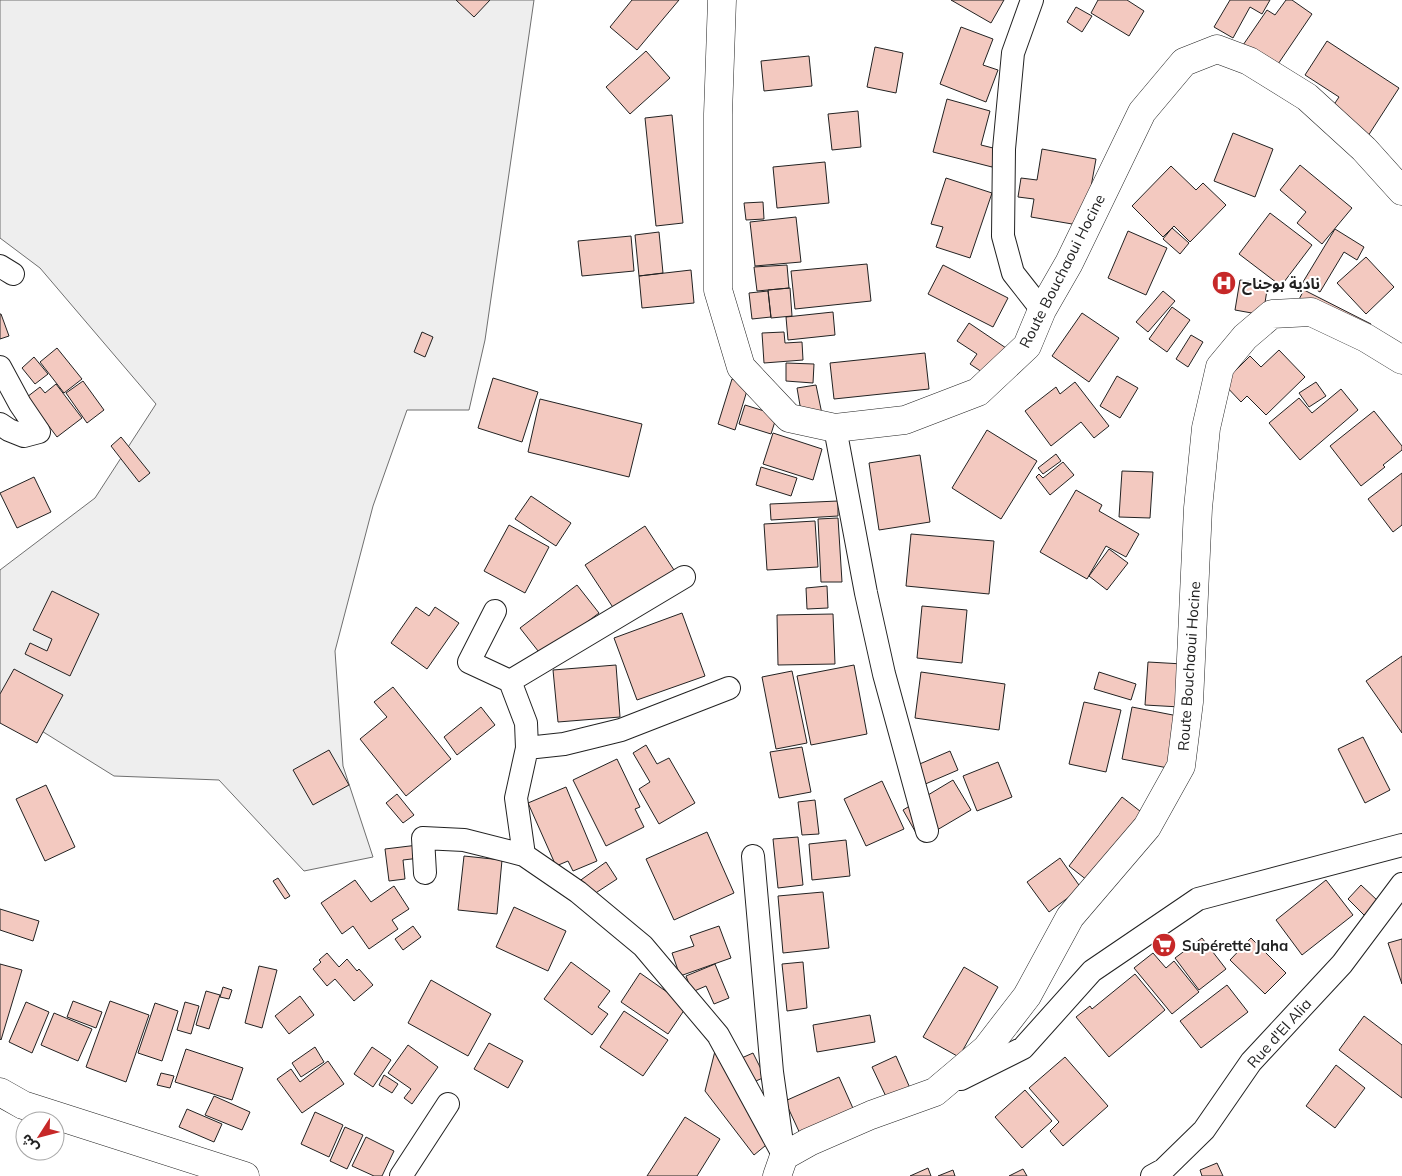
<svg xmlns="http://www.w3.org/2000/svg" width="1402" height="1176" viewBox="0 0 1402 1176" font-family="Mulish,'Noto Sans Arabic',sans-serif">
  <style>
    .green { fill: #eee; stroke: #6f6f6f }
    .building { fill: #f3c9c0; stroke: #222 }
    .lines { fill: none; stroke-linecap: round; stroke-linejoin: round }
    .minor-casing { stroke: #222; stroke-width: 24 }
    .tertiary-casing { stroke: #222; stroke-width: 29 }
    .minor { stroke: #fff; stroke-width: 22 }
    .tertiary { stroke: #fff; stroke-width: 28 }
    .labels { text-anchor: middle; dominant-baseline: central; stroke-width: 4; stroke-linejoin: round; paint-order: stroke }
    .street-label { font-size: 15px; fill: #222; stroke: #fff }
    .poi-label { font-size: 15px; font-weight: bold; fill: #222; stroke: #fff; text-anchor: start }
  </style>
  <rect width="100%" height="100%" fill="#fff"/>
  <path class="green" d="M0,0h534l-49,340 -16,70h-62l-34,96 -38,145 8,115 30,91 -69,14 -85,-91 -105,-4 -114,-71v-135l95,-72 61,-94 -116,-136 -40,-30z"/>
  <path class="building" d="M456,0h34l-16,17z
    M632,0h47l-42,50 -27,-23z
    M951,0h53l-13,23z
    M1098,0h29l17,11 -15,25 -38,-23z
    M1230,0h40l-8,14 -12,-7 -17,31 -19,-11z
    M1286,0h6l20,14 -38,56 -33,-22 26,-38 8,5z
    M1076,7l16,9 -10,16 -15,-10z
    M961,27l32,12 -10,26 15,5 -12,32 -46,-18z
    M1327,41l72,47 -31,48 -39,-24 10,-15 -34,-22z
    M875,47l28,6 -7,40 -29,-6z
    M646,51l24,27 -40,36 -24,-27z
    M809,56l3,30 -48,5 -3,-30z
    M947,99l43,12 -9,34 16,4 -5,18 -59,-15z
    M858,111l3,36 -29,3 -4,-36z
    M672,115l11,108 -27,3 -11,-108z
    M1233,133l40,16 -18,48 -41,-16z
    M1042,149l54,10 -12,67 -53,-9 3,-18 -16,-2 3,-19 16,2z
    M825,162l4,41 -52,5 -4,-41z
    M1300,165l52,43 -30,36 -25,-21 9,-11 -26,-22z
    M1171,166l25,24 7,-7 23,22 -36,37 -16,-16 -11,11 -31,-31z
    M946,178l46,15 -22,65 -34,-11 7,-20 -12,-3z
    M763,202l1,17 -18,1 -2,-17z
    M1270,213l42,32 -31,41 -42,-32z
    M796,217l5,45 -46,4 -5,-44z
    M1172,228l17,15 -9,11 -17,-15z
    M1335,229l29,18 -7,13 -13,-8 -24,40 -17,-10z
    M1128,231l39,17 -21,47 -38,-17z
    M659,232l4,41 -24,3 -4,-41z
    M631,236l3,35 -52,5 -4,-35z
    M1366,257l28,30 -28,27 -29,-31z
    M867,264l4,37 -76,8 -4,-38z
    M787,265l2,23 -32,3 -3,-24z
    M943,265l65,33 -15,29 -65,-33z
    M691,270l3,33 -52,5 -3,-32z
    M1240,280l28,4 -5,31 -28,-5z
    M790,288l2,28 -21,2 -3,-28z
    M1304,290l67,34 -8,15 -67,-34z
    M768,291l3,26 -19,2 -3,-26z
    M1163,291l12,10 -27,31 -12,-10z
    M1172,307l18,13 -23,32 -18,-13z
    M833,312l2,23 -47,5 -2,-23z
    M1082,313l37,25 -30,44 -37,-26z
    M0,314h1l8,22 -9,3z
    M969,323l37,25 -18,28 -18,-12 7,-10 -20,-13z
    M422,332l11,5 -8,20 -11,-5z
    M784,332l1,11 17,-1 1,18 -39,3 -2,-30z
    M1191,335l12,7 -15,25 -12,-8z
    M57,348l25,31 -18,14 -24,-31z
    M1279,350l26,27 -39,38 -19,-19 -6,6 -18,-19 27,-27 11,11z
    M925,353l4,36 -95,10 -4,-36z
    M34,357l14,17 -13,10 -13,-16z
    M786,363l28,1 -1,19 -27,-2z
    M1117,376l21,12 -18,30 -20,-12z
    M493,378l45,14 -16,50 -44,-14z
    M732,379l17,5 -14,46 -17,-6z
    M83,381l21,29 -17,13 -21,-30z
    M1075,382l34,44 -15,12 -13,-16 -30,24 -26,-35 31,-24 4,7z
    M1316,382l10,14 -17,11 -10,-14z
    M56,384l26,34 -25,19 -30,-40 13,-10 5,6z
    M816,385l6,29 -20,3 -5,-29z
    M1341,389l17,21 -58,50 -31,-37 30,-25 13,15z
    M540,399l102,25 -13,53 -101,-25z
    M745,405l32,10 -6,19 -32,-10z
    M1374,411l28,35v4l-19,15 2,2 -24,19 -31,-40z
    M987,430l50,31 -36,58 -49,-31z
    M773,433l49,16 -9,31 -50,-16z
    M121,437l29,36 -11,9 -28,-36z
    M1056,454l5,7 -18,13 -5,-6z
    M920,455l10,67 -51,8 -10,-67z
    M1063,462l11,13 -24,20 -14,-18 3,-3 4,4z
    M761,467l36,11 -6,18 -35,-11z
    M1122,471l31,1 -3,46 -31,-1z
    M1402,473v52l-9,7 -25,-33z
    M34,477l17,35 -34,16 -17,-35z
    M1076,490l26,15 -3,6 40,23 -13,23 -20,-11 -19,33 -47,-27z
    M531,496l40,27 -15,23 -41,-27z
    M838,501v15l-67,4 -1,-16z
    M838,518l4,64h-21l-3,-63z
    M815,521l3,46 -51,3 -3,-46z
    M509,525l40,22 -24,46 -41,-22z
    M645,526l31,47 -60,39 -31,-47z
    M911,534l83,7 -5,53 -83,-8z
    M1109,549l19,14 -21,27 -18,-14z
    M577,585l22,28 -57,43 -22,-28z
    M827,586l1,22 -21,1 -1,-21z
    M52,591l47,23 -29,62 -45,-22 5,-11 17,8 5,-12 -19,-9z
    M922,606l45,4 -5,53 -45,-5z
    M416,607l13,9 6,-9 24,16 -32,46 -36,-26z
    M682,613l23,63 -68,24 -23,-62z
    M833,614l2,50 -57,1 -1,-50z
    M1402,656v77l-36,-52z
    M1148,662l35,2 -3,43 -35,-2z
    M616,665l4,52 -62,5 -5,-52z
    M854,665l13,69 -56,11 -14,-69z
    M14,669l49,26 -26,48 -37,-20v-29z
    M792,671l15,72 -31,6 -14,-72z
    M921,672l84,12 -6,46 -84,-12z
    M1099,672l37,12 -5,16 -37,-11z
    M393,687l58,72 -45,37 -46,-57 27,-22 -13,-15z
    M1084,702l37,8 -15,62 -37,-8z
    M481,707l14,18 -38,30 -13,-18z
    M1132,707l51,10 -10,52 -51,-10z
    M1363,737l27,53 -25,13 -27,-54z
    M646,745l11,19 12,-6 26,45 -36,21 -20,-35 11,-7 -17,-29z
    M802,747l9,45 -32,6 -9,-46z
    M329,750l20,35 -36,20 -20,-35z
    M950,751l8,19 -49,21 -8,-19z
    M617,759l23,48 -5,2 9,18 -38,19 -33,-66z
    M998,762l14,35 -35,14 -14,-35z
    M953,780l18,30 -51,30 -17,-30z
    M882,781l22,48 -38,17 -22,-47z
    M46,785l29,62 -30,14 -29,-62z
    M566,787l31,74 -24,10 -5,-10 -12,5 -28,-63z
    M397,794l17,21 -11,8 -17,-20z
    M1122,797l23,18 -53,69 -23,-18z
    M815,800l4,34 -17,1 -4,-33z
    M707,832l27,61 -60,27 -28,-61z
    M798,837l5,48 -25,3 -5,-49z
    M846,840l4,36 -38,4 -3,-36z
    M418,845l2,13 -17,2 2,19 -16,2 -4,-32z
    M464,856l38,4 -5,54 -39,-4z
    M1060,858l21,30 -32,24 -22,-30z
    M606,862l11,17 -29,19 -10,-16z
    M278,878l12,18 -5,3 -12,-18z
    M355,880l16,22 23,-16 15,23 -17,11 6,9 -29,20 -16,-23 -11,8 -21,-31z
    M1326,880l27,35 -51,40 -26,-35z
    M1361,885l17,16 -14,14 -16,-16z
    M823,892l6,56 -46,5 -5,-57z
    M514,907l52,24 -18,40 -52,-24z
    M0,909l39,12 -6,20 -33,-11z
    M413,926l8,11 -18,13 -8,-11z
    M719,926l12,32 -51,18 -8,-23 22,-7 -4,-10z
    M1202,938l24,31 -27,21 -24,-32z
    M1251,938l35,35 -21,21 -35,-34z
    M1402,939v45l-14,-41z
    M327,953l12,14 8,-8 10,12 2,-2 14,16 -19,16 -19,-22 -8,7 -14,-17 8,-7 -2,-2z
    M1153,953l13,15 8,-7 25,31 -27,22 -38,-46z
    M571,962l39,29 -12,16 10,7 -16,21 -48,-36z
    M803,962l4,46 -20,3 -5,-47z
    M0,964l22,6 -21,70 -1,-1z
    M715,964l14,34 -15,6 -8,-18 -14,6 -6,-16z
    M259,966l18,4 -15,58 -17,-5z
    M964,967l34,20 -39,70 -36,-20z
    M640,973l47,33 -19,28 -47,-32z
    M1135,974l30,36 -56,47 -33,-40 14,-11 2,3z
    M431,980l60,34 -23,42 -60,-33z
    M1227,985l21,27 -47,36 -21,-27z
    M223,987l9,3 -3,9 -9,-2z
    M206,991l14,4 -11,34 -13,-4z
    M300,996l14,19 -25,19 -14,-18z
    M73,1001l29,11 -6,16 -29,-11z
    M110,1001l39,14 -23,67 -40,-15z
    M26,1002l23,10 -17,41 -23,-11z
    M185,1002l14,4 -8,28 -14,-4z
    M155,1003l23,8 -16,50 -24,-8z
    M624,1011l44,29 -25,36 -43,-29z
    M54,1013l38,16 -14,32 -37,-16z
    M870,1015l5,27 -58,10 -4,-27z
    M1364,1016l38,29v53l-63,-48z
    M718,1039l53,102 -17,14 -49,-64z
    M489,1043l34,18 -15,27 -34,-19z
    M408,1045l30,22 -26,37 -8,-6 7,-9 -23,-16z
    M315,1047l9,15 -23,15 -9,-14z
    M372,1047l19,13 -18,27 -19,-13z
    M186,1049l57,19 -11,32 -57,-18z
    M753,1053l12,24 -16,7 -12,-24z
    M896,1056l17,39 -23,10 -18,-38z
    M1065,1057l43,49 -45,40 -13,-15 9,-9 -30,-34z
    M328,1061l16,23 -42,29 -25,-34 14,-10 9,13z
    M1336,1065l29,23 -30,40 -29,-22z
    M161,1073l13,3 -4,12 -13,-3z
    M384,1075l14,9 -6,9 -13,-8z
    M839,1077l17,38 -54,23 -17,-37z
    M1025,1090l27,31 -30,27 -27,-31z
    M214,1096l36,16 -8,18 -37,-15z
    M187,1109l35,15 -8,18 -35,-15z
    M315,1112l28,13 -14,32 -28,-13z
    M685,1117l35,22 -23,37h-50z
    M345,1127l18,8 -16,34 -17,-8z
    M366,1137l28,14 -12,25h-8l-22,-10z
    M1217,1163l6,13h-21l-2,-6z
    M928,1168l3,8h-21z
    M1023,1169l4,7h-18z
    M953,1170l2,6h-17z"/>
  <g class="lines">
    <g class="minor-casing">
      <path id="minor" d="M1032,0l-19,53 -9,96 -1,87 10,37 29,37
        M0,266l13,8
        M0,367l20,37 19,28 -15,4 -15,-6 -9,-6
        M835,428l31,165 18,81 43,157
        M495,611l-26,51 41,19 16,42 1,25 -11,50 8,57
        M510,681l174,-104
        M527,748l37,-4 57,-14 108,-42
        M753,856l19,216 10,71
        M425,873l-2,-35 41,2 60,15 54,37 65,54 75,89 66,121
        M961,1079l62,-31 69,-77 106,-72 204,-54
        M401,1176l47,-72
        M1152,1176l11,-6 41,-40 47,-68 91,-98 60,-80"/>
    </g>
    <g class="tertiary-casing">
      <path id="tertiary" d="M722,0l-4,114v176l23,77 48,51 46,10 70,-8 73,-28 49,-46 15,-36 27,-47 73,-151 42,-50 33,-13 32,12 58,36 57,52 38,42
        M0,1092l23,13 222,71
        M777,1176l7,-20 25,-14 62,-27 64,-23 51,-43 41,-53 43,-79 77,-90 34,-61 8,-64 9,-194 8,-80 14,-61 25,-30 27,-23 39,-2 55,26 36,22"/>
    </g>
    <use href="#minor" class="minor"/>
    <use href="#tertiary" class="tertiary"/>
  </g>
  <defs>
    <g id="hospital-disc" transform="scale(1.25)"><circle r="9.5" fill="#c62828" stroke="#fff"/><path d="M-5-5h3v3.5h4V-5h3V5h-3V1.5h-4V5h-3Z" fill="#fff"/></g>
    <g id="supermarket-disc" transform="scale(1.25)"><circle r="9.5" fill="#c62828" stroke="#fff"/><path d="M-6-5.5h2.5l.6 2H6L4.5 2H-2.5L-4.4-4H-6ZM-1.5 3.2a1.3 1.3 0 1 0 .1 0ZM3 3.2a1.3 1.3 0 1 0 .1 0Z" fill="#fff"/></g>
  </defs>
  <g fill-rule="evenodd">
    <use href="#hospital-disc" x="1224" y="283"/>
    <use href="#supermarket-disc" x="1164" y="945"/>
  </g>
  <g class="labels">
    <g class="street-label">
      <text transform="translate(1062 271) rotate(-63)">Route Bouchaoui Hocine</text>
      <text transform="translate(1189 666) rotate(-86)">Route Bouchaoui Hocine</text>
      <text transform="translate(1279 1033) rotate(-48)">Rue d'El Alia</text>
    </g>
    <g class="poi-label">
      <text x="1242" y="283">نادية بوجناح</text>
      <text x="1182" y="945">Supérette Jaha</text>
    </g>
  </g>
  <g transform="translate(40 1136) rotate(234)"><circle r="24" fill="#ffffff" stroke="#a7a7a7"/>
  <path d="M0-4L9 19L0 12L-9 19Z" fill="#c62828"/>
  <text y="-8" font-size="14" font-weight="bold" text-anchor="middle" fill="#222222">ش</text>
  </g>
</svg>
